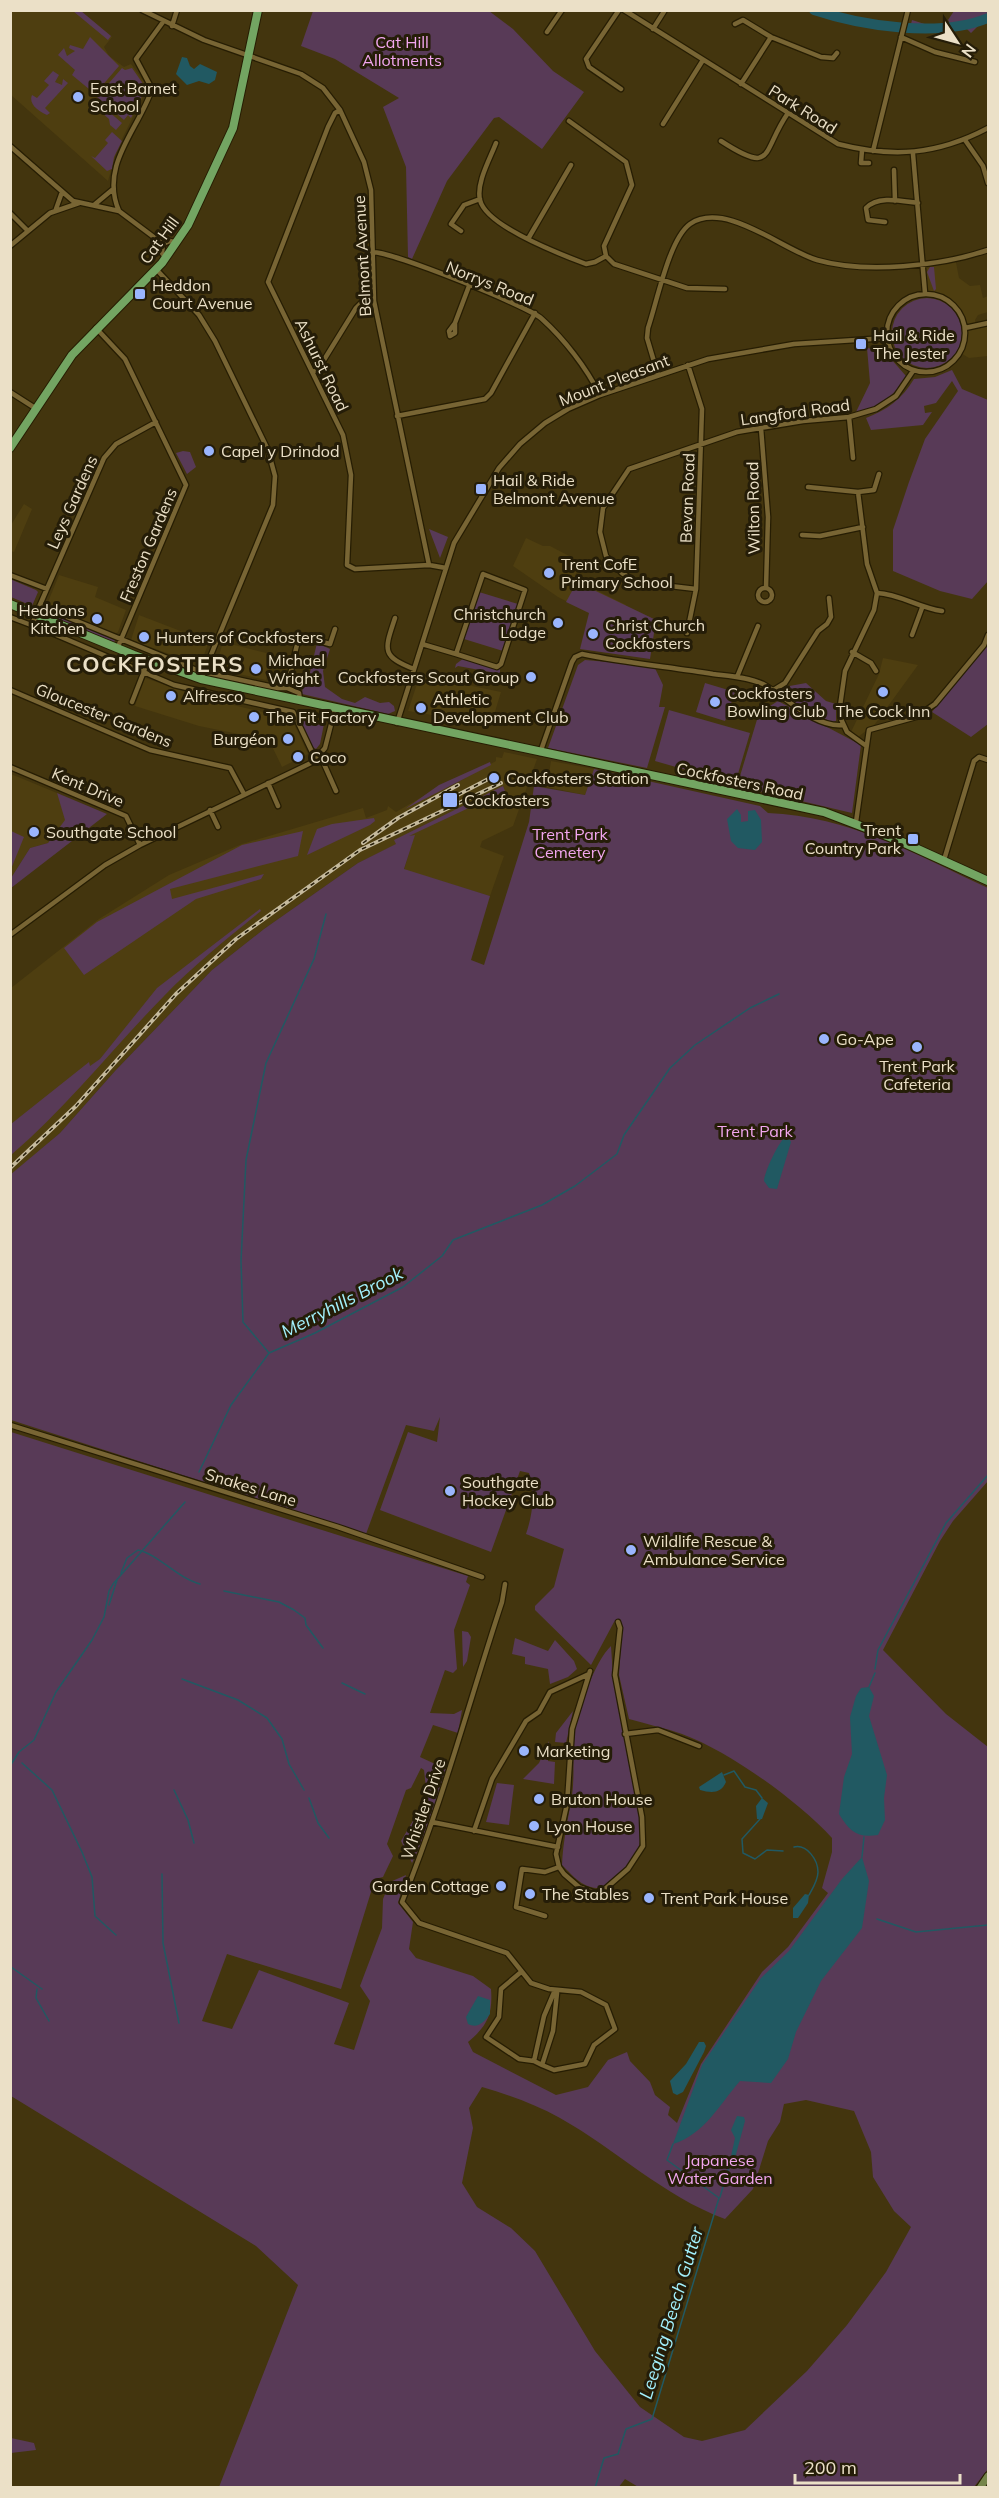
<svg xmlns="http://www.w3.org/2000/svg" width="999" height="2498" viewBox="0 0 999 2498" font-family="Mulish,sans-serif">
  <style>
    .built { fill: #4e3e10 }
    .green { fill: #583a57; fill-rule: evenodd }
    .water { fill: #215962 }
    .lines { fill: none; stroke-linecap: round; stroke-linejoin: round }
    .stream { stroke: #215962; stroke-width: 1.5 }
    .river { stroke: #215962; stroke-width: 10 }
    .street-casing { stroke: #261d03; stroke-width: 7 }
    .secondary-casing { stroke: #261d03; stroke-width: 9 }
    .primary-casing { stroke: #261d03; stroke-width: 10 }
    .street { stroke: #786534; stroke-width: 4.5 }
    .secondary { stroke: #75854b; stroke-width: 7 }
    .primary { stroke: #73a562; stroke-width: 8 }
    .rail-casing { stroke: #c5ba9d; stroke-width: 4 }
    .rail { stroke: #251d08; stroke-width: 1.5; stroke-dasharray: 4.5; stroke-linecap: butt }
    .poi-dot { fill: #9ab5fd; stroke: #251d08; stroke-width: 2 }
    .labels { text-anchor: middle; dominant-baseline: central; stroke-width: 6; stroke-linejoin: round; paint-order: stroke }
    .park-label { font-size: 16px; fill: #f3a7f0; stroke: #251d08 }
    .poi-label { font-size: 16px; fill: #ebe0c7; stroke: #251d08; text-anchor: start }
    .street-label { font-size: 16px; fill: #ebe0c7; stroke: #251d08 }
    .water-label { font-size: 18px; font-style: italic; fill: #a3f1fd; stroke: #251d08 }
    .district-label { font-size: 22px; font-weight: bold; letter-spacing: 1.5px; fill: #ebe0c7; stroke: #251d08 }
  </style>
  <rect width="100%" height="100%" fill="#43350e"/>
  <path class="built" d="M11,11h70l31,26 -8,10 5,9 15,11 7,-3 16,22 -1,5 -29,58 -9,32 -97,-86z
    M955,257l4,21 11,8 10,-1 3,13 5,-2v16l-10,3 -3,5 1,6 12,-3v33l-19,2 -10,-6 4,-6 2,-18 -3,-11 -8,-12 -13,-9 -16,-3 -3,-30z
    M24,504l8,5 -18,43 -3,-1v-26z
    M526,538l17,8h7l23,12 6,8 -5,13 52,26 -5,14 -34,-7 -29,-15 -45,-31z
    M59,575l39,12 -3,10 31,13 -8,22 -3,2 -65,-27 -2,-5z
    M139,615l70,27 -9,23 -69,-25z
    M223,642l51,13 -8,25 -51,-11z
    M883,658l35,7 -43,59 -17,13 -7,-5 28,-58z
    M420,675l81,17 -10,33 -83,-14z
    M145,678l55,19 87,21 8,8 13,28 -26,13 -13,-27 -70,-14 -64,-20z
    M504,752l33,7 -24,67 -31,15 -2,6 24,9 -14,40 -86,-26 10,-34 -56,27 -94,66 -52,41 -97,101 -55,62 -49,42v-187l88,-69 70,-44 73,-31 121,-36 3,10 21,-8 1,-4 8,6 43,-25 8,1 49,-27v-4l6,1z
    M551,761l43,8 -9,26 -38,-8z
    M11,774l46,19 9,27 -18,23 -18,5 -19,30z"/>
  <path class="green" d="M73,11h8l30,25 -3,4z
    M313,11h176l24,18 40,42 31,21 -42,57 -43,-32 -5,1 -47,63 -35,78 -4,-2 -2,-90 -23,-60 16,-9 -64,-39 -34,-13z
    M954,11h34v11l-5,-1 -12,12 -10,-10 -10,2 -3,-5z
    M912,20l22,7 -2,5 -22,-4z
    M90,37l29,29 -24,28 -23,-19 3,-5 -17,-15 6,-7 3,8 8,-5 -6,-3 1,-3 13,4z
    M122,68l3,2 7,-2 14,20 -15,30 -3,-3 -4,5 -27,-23z
    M53,71l6,4 -4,7 7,3 1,-6 5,4 -23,25 5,5 -3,2c-8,-3 -19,-11 -15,-20l5,3 12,-13 -5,-4z
    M94,99l28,24 -6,7 -6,-5 -1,-6 -18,-16z
    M112,132l10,9 -8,16 -2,12 -5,2 -16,-15 4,2 13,-15 -3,-3z
    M930,267h4l2,22 -2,2 -7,-19z
    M892 333a35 35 0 1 1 70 0a35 35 0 1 1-70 0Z
    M867,348l17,3 22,25c-11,19 -27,33 -50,36l14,-29z
    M952,370l10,19 26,11v181l-16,18 -32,-8 -47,-20v-41l16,-48 16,-43 33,-48 -6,-10 -16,22 -12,3 1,7 7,-1 -9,13 -52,5 -5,-12c21,-8 36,-19 48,-39l21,-2z
    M183,451l7,1 6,15 -9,7 -11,-21z
    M429,529l19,8 -8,21z
    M10,579l26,11 2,2 -6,14 -21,-9z
    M577,582l79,38 -6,39 -70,-10 9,-36 -23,-11z
    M479,592l39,12 -15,47 -39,-12z
    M43,610l72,30 -1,3 -72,-30z
    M988,640v84l-17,13 -39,-25z
    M317,643l13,6 -7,22 2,16 17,12 13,4 10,-6 15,6 9,-1 5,4 1,5 -7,3 -86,-20 1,-9h4z
    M464,658l36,9v6l-10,2v-3l-32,-6 -3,2 1,-4z
    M585,660l69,6 9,19 -4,22h6l-18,61 -99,-20 30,-83z
    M705,683l30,9 -10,29 -29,-9z
    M806,683l20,18 10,3v17l-4,1 -46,-21 -8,-8 6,-6z
    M778,701l83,44 -9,68 -115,-27 22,-73z
    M669,710l81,23 -15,51 -80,-23z
    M298,719l14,2 1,4 11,-1 -4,20 -4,5 -5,-3z
    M490,762l1,3 -86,44 34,-24z
    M594,769l166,37 8,7c80,3 149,42 220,75v593l-35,40 -13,20 -57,109 63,64 42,33v722l-14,18 -334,1 -15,-9 -7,9 -399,-1 79,-202 -42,-39 -245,-150v-664l457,144 -2,6 4,3 -16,45 3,39 -4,4 -8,-3 -15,43 24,1 8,-4 -4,23 -25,-8 -13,32 26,12 -1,6 -23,67 -10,21 -11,-22 26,-44 -3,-27 -3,-2 -10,20 -5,2 -19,54 6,12 -10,21 -8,2 -34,110 -114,-35 -25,67 30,8 27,-59 90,33 -15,41 20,6 16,-49 -10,-15 22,-58 1,-29 7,-17 16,-7 -8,28 15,19 -4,27 7,9 57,18 18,13c2,26 -4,37 -23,53l5,10 83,43 32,-8 20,-27 19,-8 3,9 20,21 5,13 15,12 -2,8 9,8 24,-59 61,-92 26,-25 40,-54 -6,-5 10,-36v-14c-34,-37 -103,-87 -150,-104 -17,-6 -36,-10 -53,-15l-10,-44 3,-48 -8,-5 -23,43 -56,-55v-4l19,-19 10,-38 -38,-15c7,-21 9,-39 3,-61l-9,-2 -29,81 -111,-42 28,-78 29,10 3,-25 -6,14 -28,-6 -40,109 -355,-114 -1,-245 50,-42 55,-62 97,-101 52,-41 94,-66 38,-19 -2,-4 109,-54 2,5 -96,45 6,-1 -11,34 86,27 -19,64 13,5 45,-143 5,-36 51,9zM482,2087c27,8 53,17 78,31 57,32 103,78 165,101l28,-30 15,-48 12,-19 4,-18 22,-4 48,11 17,41 2,25 21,34 17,16 -25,45 -39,53 -40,46 -62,59 -43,11 -18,-4 -44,-30 -45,-56 -60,-100 -24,-23 -34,-21 -15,-24 11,-55 -4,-20z
    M57,793l50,21 -96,74v-10l19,-30 18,-5 17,-23z
    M374,818l1,3 -5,4 -63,30 10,-26 15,-5z
    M11,831l13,6 -13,32z
    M303,831l-5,25 -128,33 2,10 92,-25 -3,5 -65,20 -112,76 -20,-27 33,-26 145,-77z
    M260,909l1,2c-33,27 -67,54 -97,85 -52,53 -97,111 -153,159v-31l78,-62 1,4 10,-7 57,-71z
    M462,1631l6,1 3,5 -4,24 -4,6z
    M515,1638l33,13 7,-11 19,21 3,8 -9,8 -18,7 -2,-15 -23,-5v-7l-13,-3z
    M611,1646l2,30 28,146c2,37 -13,41 -37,66 -20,2 -29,-10 -42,-23 1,-24 6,-46 10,-69 3,-22 0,-44 3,-65 3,-22 20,-70 36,-85z
    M573,1711l-7,32 -11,-1 1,-9z
    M549,1741l-1,20 7,1 -1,22 -31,-5 16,-16z
    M497,1783l17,2 -5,40 -23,-3z
    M11,2438l23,5 2,7 -25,3z"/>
  <path class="water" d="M182,57l5,1 3,8 4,3 6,-5 17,8 -2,8 -6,4 -10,-3 -12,4 -11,-11z
    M737,809l4,6v7l7,-1v-10l7,-1 6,10 1,22 -7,8 -17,-2 -7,-7 -4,-22z
    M787,1135l4,7 -14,47 -8,-1 -5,-7c1,-11 15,-40 23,-46z
    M869,1687l5,9 -5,20 18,59 -3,23 1,22 -7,15c-21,3 -28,-3 -39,-21l5,-37 8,-23 -2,-37 6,-21 5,-8z
    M722,1772l4,10c-5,12 -15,11 -26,8l-1,-3z
    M762,1798l6,5 -6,16h-5l-1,-13z
    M862,1857l7,24 -7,47 -41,53 -25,51 -8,27 -17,24 -31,-2c-21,24 -35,53 -67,63l29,-79 59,-87 28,-27 53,-72z
    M805,1894l4,1 -1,8 -10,15h-5v-10z
    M478,1996l12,4v14c-6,8 -12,15 -22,10l-2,-7z
    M699,2042h5l2,4 -2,6 -21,40 -6,3 -4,-2 -3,-12 16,-17z
    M737,2116l7,1 1,4 -10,37 -4,-2 4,-18 -4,-8z"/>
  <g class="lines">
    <path class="stream" d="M269,1353l-26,-31 -2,-61 5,-101 20,-97 48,-104 12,-45
      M199,1472l32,-67 38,-52 46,-20 88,-46 39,-31 11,-16 89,-35 33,-19 42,-32 7,-19 46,-67 25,-23 55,-37 29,-14
      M121,1573l6,-15 11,-8c20,4 39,28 62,34
      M224,1591l55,11 15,8 11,8 1,7 17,23
      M109,1605l8,-25
      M875,1669l3,-19 68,-127 42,-48
      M182,1679l56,21 29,18 15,21 7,25 15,26
      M342,1683l23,11
      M869,1687l6,-14
      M22,1763l30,27 30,62 10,25 3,39 21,19
      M10,1766l9,-14 15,-12 22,-48 36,-52 12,-23 5,-26 4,-7 72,-82
      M724,1775l10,-4 11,16 11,3 6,8
      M174,1790l14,30 6,23
      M309,1798l9,25 11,15
      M760,1819l-18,20 1,14 12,6 12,-9 16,1
      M794,1847c13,-3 24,13 24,25 0,8 -5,16 -9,23
      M862,1857l2,-20
      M162,1874l1,69 16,80
      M877,1919l39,13 72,-7
      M11,1967l31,22
      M37,1989l-1,9 13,23
      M720,2197l12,-40
      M595,2488l9,-30 14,-4 8,-25 26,-10 67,-221 -52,-38 6,-16"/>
    <path class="river" d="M814,10c48,16 126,28 174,8"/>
    <g class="street-casing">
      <path id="street" d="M142,10l62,30 97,34 22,14 17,22 24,52 7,28 3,111 55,264 17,3
        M619,10l-33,49 3,8 32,22
        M624,10l214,134c55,14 99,11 150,-16
        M735,24l8,-4 28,17
        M172,26l5,-16
        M653,29l12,-19
        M547,32l15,-22
        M901,37l34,15 40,10
        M741,84l30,-47 50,20 12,1 4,-5
        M340,110l-5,3 -7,14 -60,155 75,153 8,40 -4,90 8,4 74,-4
        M569,121l57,41 6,23 -28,61 2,10
        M663,124l40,-64
        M965,140l18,26 5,17
        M721,141c54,35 40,11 67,-28
        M496,143c-6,16 -20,40 -16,57 6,26 82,55 106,64l9,-2 11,-6 8,8 73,24 38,1
        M10,146l63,55 46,10 44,33
        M862,150l-1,13h8
        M873,151l35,-141
        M913,154l12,139
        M894,170l1,31
        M94,205l18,-15
        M56,209l6,-17
        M119,211c-20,-46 20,-82 33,-122l-16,-30 27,-37
        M10,213l18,18
        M885,222l-17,-2 -2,-12c12,-13 36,-7 52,-5
        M461,231l-10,-7 13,-19 16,-6
        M528,239l43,-74
        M10,246l40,-33 29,-10
        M372,252c18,-1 156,54 170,67 22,20 44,48 58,76
        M166,258l-4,-5 1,-9 7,-3 7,2
        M156,269l43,46 16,26 53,109 7,26 -2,29 -72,174
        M887 333a39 39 0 1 1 78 0a39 39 0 1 1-78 0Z
        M455,323v10l-5,3 -1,-5 6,-8 14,-37
        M96,328l29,31 61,126 -69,164
        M965,328l23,-5
        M313,372l6,-4 37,-60 5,-5 13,-2
        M658,375l-11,-37 1,-10c9,-26 21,-89 42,-104 35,-24 93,26 127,36 49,14 124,6 171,-10
        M10,392l25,16
        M397,416l88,-17 6,-6 44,-80
        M849,417l4,41
        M761,428l7,89 -2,71
        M808,487l50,5 16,-2 5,-16
        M858,492l9,72 10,29 -3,17 -29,61 -5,35 1,13 6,13 18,13
        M802,535l18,1 43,-9
        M483,574l42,16 -24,74 -4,3 -41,-13z
        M10,575l37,14
        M758 595a7 7 0 1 1 14 0a7 7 0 1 1-14 0Z
        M696,589l-60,-7 -14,-9 -16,-17 -6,-24 3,-24 26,-39 108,-37 66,-11 46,-4 27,-8 20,-13 17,-25
        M877,593c23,1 42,15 65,18
        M40,606l159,65 79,17h9l12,5 1,8
        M36,614l68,-156 12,-14 40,-22
        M10,617l21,8 6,-10
        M395,618c-10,31 -15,38 19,51
        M33,625l141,60 119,27 19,40 12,12 12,27
        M687,633l9,-44 6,-180 -14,-44
        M912,635l10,-27
        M422,644l34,10
        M852,652l19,11 5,8
        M737,677l21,-51
        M287,688l12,-52 31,8 5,-15
        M10,690l140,60 80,18 14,26
        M772,691l13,-8 33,-52 9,-7 4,-7 -2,-19
        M132,702l16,-41
        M397,723l57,-180 45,-75 21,-24 25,-21 23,-14 32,-14 108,-36 86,-15 93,-6
        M540,753l32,-91 3,-5 7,-3c44,9 88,13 131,20 16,2 35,3 50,10 22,12 51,44 80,41
        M10,767l116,49 14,29
        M268,783l10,23
        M210,810l8,17
        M856,822l13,-92 47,-13 19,-13 49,-59 4,-10
        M944,860l30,-99 5,-4 9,3
        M10,935l95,-70 35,-20 173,-83 12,-14 10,-39
        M10,1425l328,102 144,50
        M505,1584l-3,18c-33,100 -60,202 -100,300l17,21 88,30 24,30 18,6 32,3 25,13 9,24 -21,16 -9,19 -31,6 -12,-5
        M590,1671l-18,58 -5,75 -11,50 3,13 5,7 15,13 17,6 9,-4 23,-20 15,-23 -1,-29 -27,-142 5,-47 -2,-6
        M625,1734l33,-4 41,16
        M432,1822l126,25
        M474,1831l18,-52 34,-58 13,-9 11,-20 39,-18
        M545,1916l-29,-9 6,-38 23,3 14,-5
        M521,1972l-20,17 -2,28 -13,20 33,22 15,2 8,4 11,-34 4,-38 -2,-3
        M534,2061l10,-45 11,-26"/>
    </g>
    <g class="secondary-casing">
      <path id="secondary" d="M980,2488l8,-12"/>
    </g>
    <g class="primary-casing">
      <path id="primary" d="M10,448l62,-93 90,-92 26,-38 45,-97 25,-118
        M10,604l124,51 67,24 623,133 76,29 88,40"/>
    </g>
    <use href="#street" class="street"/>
    <use href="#secondary" class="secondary"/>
    <use href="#primary" class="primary"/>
    <g class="rail-casing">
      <path id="rail" d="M450,799l46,-24
        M363,843l35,-25 60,-33
        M10,1168l66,-62 100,-112 60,-55 124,-89 141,-67"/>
    </g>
    <use href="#rail" class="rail"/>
  </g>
  <g class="poi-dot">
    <circle cx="78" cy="97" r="6"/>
    <rect x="134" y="288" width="12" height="12" rx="3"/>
    <rect x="855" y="338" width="12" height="12" rx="3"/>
    <circle cx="209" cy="451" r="6"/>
    <rect x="475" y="483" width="12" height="12" rx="3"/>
    <circle cx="549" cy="573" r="6"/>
    <circle cx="97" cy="619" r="6"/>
    <circle cx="558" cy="623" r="6"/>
    <circle cx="593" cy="634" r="6"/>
    <circle cx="144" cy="637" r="6"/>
    <circle cx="256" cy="669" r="6"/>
    <circle cx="531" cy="677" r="6"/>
    <circle cx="883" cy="692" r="6"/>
    <circle cx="171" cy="696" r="6"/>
    <circle cx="715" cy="702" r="6"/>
    <circle cx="421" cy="708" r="6"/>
    <circle cx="254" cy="717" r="6"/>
    <circle cx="288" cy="739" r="6"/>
    <circle cx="298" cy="757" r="6"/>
    <circle cx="494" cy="778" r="6"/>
    <rect x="442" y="792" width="16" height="16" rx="3"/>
    <circle cx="34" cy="832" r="6"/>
    <rect x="907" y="833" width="12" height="12" rx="3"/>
    <circle cx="824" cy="1039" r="6"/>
    <circle cx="917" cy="1047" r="6"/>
    <circle cx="450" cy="1491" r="6"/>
    <circle cx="631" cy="1550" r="6"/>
    <circle cx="524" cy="1751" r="6"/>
    <circle cx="539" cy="1799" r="6"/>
    <circle cx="534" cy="1826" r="6"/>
    <circle cx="501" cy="1886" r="6"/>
    <circle cx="530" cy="1894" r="6"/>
    <circle cx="649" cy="1898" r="6"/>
  </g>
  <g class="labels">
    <g class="park-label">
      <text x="402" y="42">Cat Hill<tspan x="402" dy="18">Allotments</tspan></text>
      <text x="570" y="834">Trent Park<tspan x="570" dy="18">Cemetery</tspan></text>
      <text x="755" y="1131">Trent Park</text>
      <text x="720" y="2160">Japanese<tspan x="720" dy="18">Water Garden</tspan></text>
    </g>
    <g class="poi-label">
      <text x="90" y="88">East Barnet<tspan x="90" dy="18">School</tspan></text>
      <text x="152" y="285">Heddon<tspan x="152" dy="18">Court Avenue</tspan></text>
      <text x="873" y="335">Hail &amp; Ride<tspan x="873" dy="18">The Jester</tspan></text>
      <text x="221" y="451">Capel y Drindod</text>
      <text x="493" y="480">Hail &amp; Ride<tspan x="493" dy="18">Belmont Avenue</tspan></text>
      <text x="561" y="564">Trent CofE<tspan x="561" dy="18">Primary School</tspan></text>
      <text x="85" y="610" text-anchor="end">Heddons<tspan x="85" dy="18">Kitchen</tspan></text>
      <text x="546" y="614" text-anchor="end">Christchurch<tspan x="546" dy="18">Lodge</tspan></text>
      <text x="605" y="625">Christ Church<tspan x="605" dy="18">Cockfosters</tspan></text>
      <text x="156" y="637">Hunters of Cockfosters</text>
      <text x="268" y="660">Michael<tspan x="268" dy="18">Wright</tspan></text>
      <text x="519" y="677" text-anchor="end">Cockfosters Scout Group</text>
      <text x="727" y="693">Cockfosters<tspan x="727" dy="18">Bowling Club</tspan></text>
      <text x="183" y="696">Alfresco</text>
      <text x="433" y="699">Athletic<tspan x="433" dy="18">Development Club</tspan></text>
      <text x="883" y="711" text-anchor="middle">The Cock Inn</text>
      <text x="266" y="717">The Fit Factory</text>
      <text x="276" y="739" text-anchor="end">Burgéon</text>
      <text x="310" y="757">Coco</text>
      <text x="506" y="778">Cockfosters Station</text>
      <text x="464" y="800">Cockfosters</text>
      <text x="901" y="830" text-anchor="end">Trent<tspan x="901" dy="18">Country Park</tspan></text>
      <text x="46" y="832">Southgate School</text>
      <text x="836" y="1039">Go-Ape</text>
      <text x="917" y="1066" text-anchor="middle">Trent Park<tspan x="917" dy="18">Cafeteria</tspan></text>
      <text x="462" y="1482">Southgate<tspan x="462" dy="18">Hockey Club</tspan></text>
      <text x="643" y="1541">Wildlife Rescue &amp;<tspan x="643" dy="18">Ambulance Service</tspan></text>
      <text x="536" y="1751">Marketing</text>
      <text x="551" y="1799">Bruton House</text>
      <text x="546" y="1826">Lyon House</text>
      <text x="489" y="1886" text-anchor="end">Garden Cottage</text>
      <text x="542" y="1894">The Stables</text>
      <text x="661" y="1898">Trent Park House</text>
    </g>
    <g class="street-label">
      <text transform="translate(803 109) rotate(32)">Park Road</text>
      <text transform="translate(159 240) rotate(-54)">Cat Hill</text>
      <text transform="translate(362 256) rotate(-93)">Belmont Avenue</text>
      <text transform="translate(490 283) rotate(22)">Norrys Road</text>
      <text transform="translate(322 365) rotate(64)">Ashurst Road</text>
      <text transform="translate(614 380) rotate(-21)">Mount Pleasant</text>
      <text transform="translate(795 412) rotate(-8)">Langford Road</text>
      <text transform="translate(687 498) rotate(-88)">Bevan Road</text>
      <text transform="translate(72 502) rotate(-66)">Leys Gardens</text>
      <text transform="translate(753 508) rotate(-91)">Wilton Road</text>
      <text transform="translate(148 545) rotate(-67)">Freston Gardens</text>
      <text transform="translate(104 715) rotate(22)">Gloucester Gardens</text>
      <text transform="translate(740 781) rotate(12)">Cockfosters Road</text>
      <text transform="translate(88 787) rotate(23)">Kent Drive</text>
      <text transform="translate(251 1487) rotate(17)">Snakes Lane</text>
      <text transform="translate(423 1809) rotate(-71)">Whistler Drive</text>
    </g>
    <g class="water-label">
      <text transform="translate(342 1302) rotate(-27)">Merryhills Brook</text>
      <text transform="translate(671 2313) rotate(-73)">Leeging Beech Gutter</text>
    </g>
    <g class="district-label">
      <text x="155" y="664">COCKFOSTERS</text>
    </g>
  </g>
  <rect width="999" height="2498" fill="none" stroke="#ebe0c7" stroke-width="24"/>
  <g transform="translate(957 42) rotate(126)" stroke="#251d08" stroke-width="4.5" paint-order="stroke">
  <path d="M0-4.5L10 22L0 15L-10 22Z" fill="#ebe0c7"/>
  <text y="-9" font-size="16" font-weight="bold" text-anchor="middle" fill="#ebe0c7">N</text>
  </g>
  <path d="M795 2474v9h165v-9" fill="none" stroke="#ebe0c7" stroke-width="3"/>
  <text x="804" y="2474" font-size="18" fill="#ebe0c7" stroke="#251d08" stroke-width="4.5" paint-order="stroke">200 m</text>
</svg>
